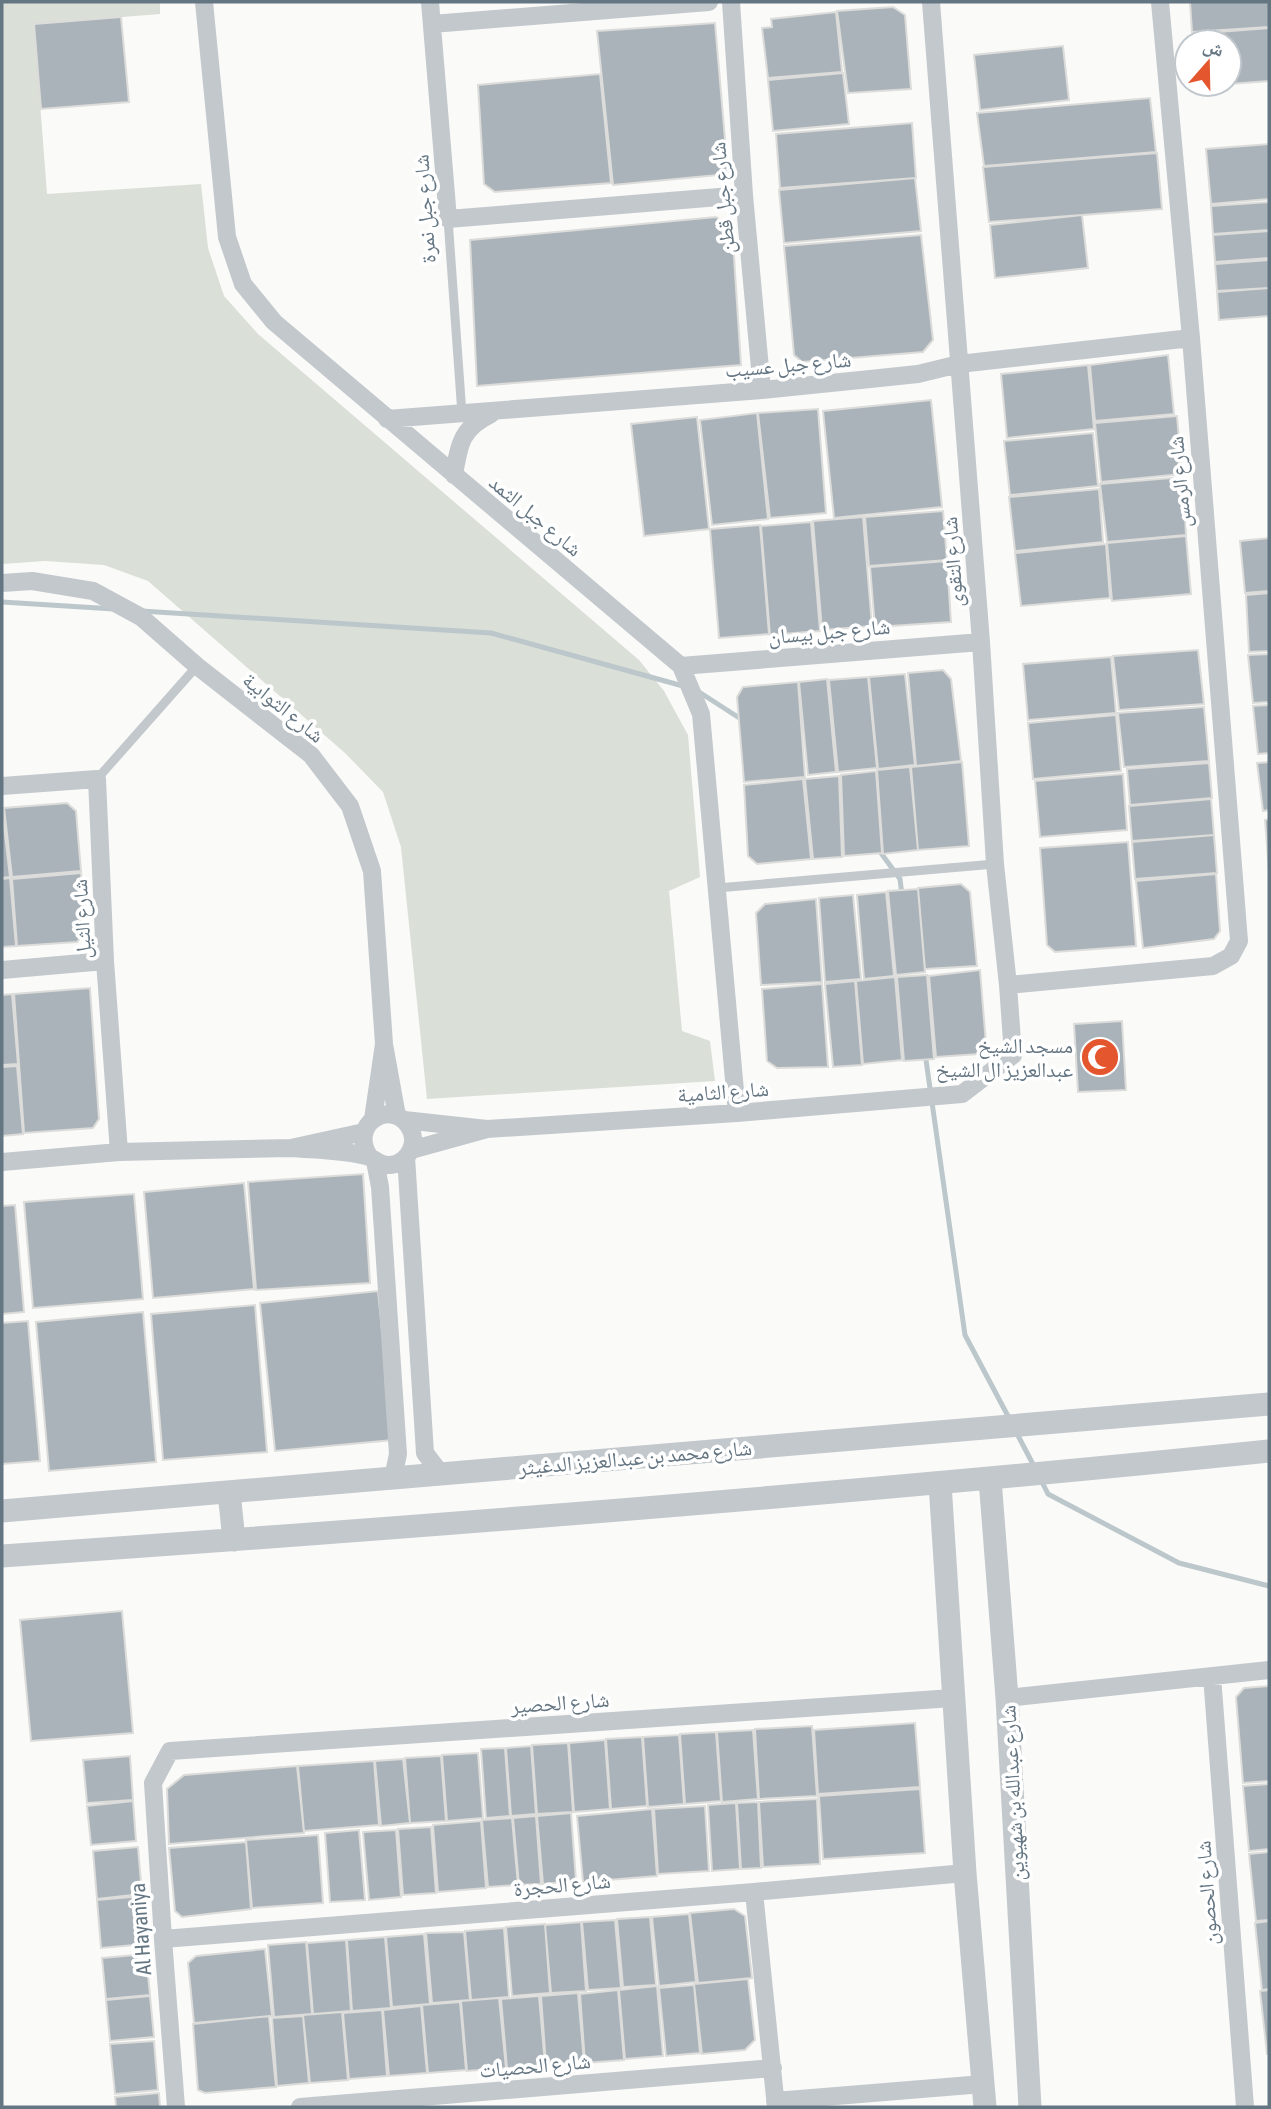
<svg xmlns="http://www.w3.org/2000/svg" width="1271" height="2109" viewBox="0 0 1271 2109" font-family="'Asap Condensed','Noto Naskh Arabic',sans-serif">
  <style>
    .green { fill: #dadfd7 }
    .lines { fill: none; stroke-linecap: round; stroke-linejoin: round }
    .stream { stroke: #bbc7cb; stroke-width: 5 }
    .building { fill: #aab3b9; stroke: #dcdcda; stroke-width: 2 }
    .service { stroke: #c3c8cc; stroke-width: 9 }
    .minor { stroke: #c3c8cc; stroke-width: 18 }
    .tertiary { stroke: #c3c8cc; stroke-width: 23 }
    .labels { text-anchor: middle; dominant-baseline: central; stroke-width: 7; stroke-linejoin: round; paint-order: stroke }
    .street-label { font-size: 21px; fill: #657683; stroke: #fff }
    .poi-label { font-size: 21px; fill: #657683; stroke: #fff; text-anchor: end }
  </style>
  <rect width="100%" height="100%" fill="#fafaf8"/>
  <path class="green" d="M2,2h158v12l-126,10 13,170 154,-10 7,64 16,48 34,38 381,326 25,31 24,44 12,142 -31,14 13,140 28,10 5,40 -288,18 -26,-252 -18,-55 -38,-39 -197,-172 -44,-16 -59,-4 -43,3z"/>
  <g class="lines">
    <path class="stream" d="M2,602l112,7
      M141,611l350,22 192,53
      M696,690l48,31
      M878,849l22,30 2,16
      M925,1053l40,282 44,83
      M1015,1430l20,38
      M1041,1480l7,14 131,69 90,23"/>
  </g>
  <path class="building" d="M1190,2h79v25l-77,5z
    M893,7l12,8 6,74 -63,4 -11,-82z
    M836,12l6,60 -74,6 -6,-50 10,-1 -1,-8z
    M121,17l8,85 -88,7 -7,-85z
    M715,23l13,151 -115,11 -16,-154z
    M1269,28v53l-40,3v-42h-35l-1,-8z
    M1063,46l6,54 -89,10 -6,-55z
    M843,73l6,51 -76,7 -5,-51z
    M600,74l11,109 -116,9 -11,-8 -6,-99z
    M1150,98l6,54 -172,14 -7,-53z
    M912,123l4,55 -136,10 -4,-54z
    M1269,144v55l-58,5 -5,-55z
    M1157,153l5,56 -173,13 -6,-55z
    M915,178l6,53 -137,12 -5,-53z
    M1269,202v28l-56,4 -2,-28z
    M1082,215l6,53 -93,10 -5,-53z
    M716,217l16,9 9,139 -264,21 -7,-146z
    M1269,231v27l-54,4 -2,-27z
    M921,235l12,105 -10,12 -121,10 -8,-7 -10,-109z
    M1269,260v28l-52,3 -2,-27z
    M1269,288v28l-50,4 -2,-28z
    M1168,355l6,59 -79,7 -5,-56z
    M1088,365l6,64 -87,9 -6,-64z
    M931,400l11,107 -108,11 -11,-107z
    M818,409l8,104 -56,5 -12,-105z
    M757,413l11,106 -56,6 -12,-105z
    M1177,416l5,58 -81,8 -6,-59z
    M697,417l12,112 -65,7 -13,-112z
    M1093,433l5,53 -88,9 -6,-54z
    M1183,477l3,58 -79,7 -7,-58z
    M1099,489l4,53 -88,9 -6,-54z
    M943,511l4,49 -78,6 -4,-49z
    M863,517l9,109 -50,4 -9,-109z
    M811,522l9,109 -50,4 -9,-109z
    M760,525l9,109 -50,4 -9,-109z
    M1186,536l5,58 -79,7 -5,-58z
    M1269,538v53l-24,2 -5,-52z
    M1106,544l4,54 -89,8 -6,-53z
    M947,561l4,61 -76,5 -5,-60z
    M1269,593v58l-20,1 -3,-57z
    M1198,650l6,54 -85,6 -6,-54z
    M1269,654v48l-16,1 -5,-48z
    M1111,657l5,56 -88,7 -5,-56z
    M943,670l8,9 10,82 -45,5 -8,-93z
    M905,674l10,91 -37,4 -9,-92z
    M868,677l9,91 -39,4 -9,-92z
    M827,679l9,93 -28,3 -9,-93z
    M798,682l7,95 -61,5 -7,-85 6,-10z
    M1269,705v48l-11,1 -5,-48z
    M1204,707l5,54 -85,6 -6,-54z
    M1116,715l5,56 -88,8 -5,-56z
    M962,762l7,84 -51,4 -7,-83z
    M1269,762v48l-6,1 -6,-48z
    M1209,763l3,35 -82,7 -3,-36z
    M910,767l8,83 -35,4 -6,-84z
    M876,771l6,82 -38,3 -3,-81z
    M1123,774l4,56 -87,7 -5,-56z
    M839,776l3,81 -29,2 -8,-80z
    M803,779l8,80 -54,5 -9,-8 -4,-71z
    M1211,799l3,36 -82,6 -3,-35z
    M67,803l9,8 5,60 -69,6 -8,-69z
    M2,808l8,69 -8,1z
    M1269,819v53l-4,-52z
    M1214,835l3,38 -82,6 -3,-37z
    M1128,842l8,104 -81,6 -8,-7 -7,-97z
    M81,873l4,60 -8,9 -60,4 -5,-67z
    M1216,874l4,57 -6,8 -71,9 -7,-67z
    M10,878l6,68 -14,1v-68z
    M961,884l9,8 7,74 -52,3 -7,-81z
    M918,889l7,83 -29,3 -8,-84z
    M886,892l8,84 -30,3 -7,-84z
    M853,895l8,84 -36,3 -6,-84z
    M816,899l6,83 -61,3 -5,-72 9,-9z
    M980,970l6,74 -7,10 -43,3 -7,-81z
    M927,975l7,84 -30,2 -7,-84z
    M895,977l7,83 -39,4 -7,-83z
    M855,981l7,84 -29,2 -8,-83z
    M822,984l6,83 -51,1 -10,-7 -5,-72z
    M90,988l9,131 -6,9 -69,5 -10,-139z
    M12,994l6,70 -16,1v-70z
    M1122,1021l4,69 -48,2 -4,-68z
    M17,1066l6,68 -21,2v-69z
    M363,1174l7,109 -114,7 -8,-108z
    M244,1183l10,106 -101,9 -9,-106z
    M134,1194l9,105 -110,9 -9,-106z
    M15,1205l9,107 -22,2v-108z
    M378,1291l15,149 -118,11 -15,-148z
    M255,1305l12,147 -104,8 -12,-146z
    M143,1312l13,150 -107,9 -13,-149z
    M28,1321l12,140 -38,3v-141z
    M122,1611l11,122 -102,8 -11,-121z
    M1269,1686v95l-26,2 -7,-86 8,-9z
    M915,1723l5,64 -102,7 -4,-64z
    M812,1726l5,70 -58,3 -4,-70z
    M753,1730l5,69 -36,3 -5,-70z
    M716,1732l5,69 -36,3 -5,-70z
    M679,1735l5,69 -36,3 -5,-70z
    M642,1737l5,69 -36,3 -5,-70z
    M605,1740l5,69 -36,3 -5,-69z
    M568,1743l5,69 -36,2 -5,-69z
    M531,1746l5,68 -25,2 -5,-68z
    M505,1748l5,68 -24,2 -5,-69z
    M478,1753l5,65 -36,3 -5,-66z
    M130,1756l3,44 -46,3 -4,-43z
    M441,1756l5,65 -36,2 -5,-65z
    M403,1759l7,64 -29,3 -6,-65z
    M374,1761l5,64 -75,6 -6,-65z
    M297,1766l7,67 -135,11 -2,-55 17,-14z
    M1269,1784v65l-20,2 -6,-65z
    M920,1789l5,64 -102,6 -4,-63z
    M817,1799l3,65 -57,3 -4,-65z
    M133,1801l3,40 -45,4 -4,-39z
    M758,1802l3,66 -20,1 -4,-66z
    M736,1803l4,66 -28,2 -4,-66z
    M705,1806l4,65 -51,3 -4,-65z
    M652,1809l5,67 -74,6 -6,-66z
    M571,1813l5,68 -33,3 -6,-68z
    M536,1816l5,68 -22,1 -6,-67z
    M512,1818l6,67 -30,2 -6,-67z
    M481,1821l5,67 -48,4 -5,-67z
    M431,1827l5,66 -33,2 -5,-66z
    M359,1830l6,70 -35,2 -5,-69z
    M396,1830l5,67 -32,3 -6,-68z
    M318,1835l5,68 -71,5 -6,-68z
    M246,1842l5,67 -69,8 -7,-6 -6,-63z
    M138,1847l4,47 -45,5 -4,-48z
    M1269,1852v68l-13,1 -7,-67z
    M142,1896l4,48 -45,4 -4,-48z
    M734,1909l11,7 7,62 -54,5 -8,-70z
    M689,1914l7,68 -37,4 -7,-69z
    M650,1917l6,68 -33,2 -6,-68z
    M615,1920l6,68 -33,2 -6,-68z
    M1269,1921v68l-7,1 -7,-67z
    M581,1922l5,69 -35,2 -6,-68z
    M545,1924l5,69 -38,3 -6,-69z
    M504,1928l5,69 -38,3 -6,-69z
    M464,1932l6,68 -38,3 -6,-70z
    M424,1934l6,70 -38,3 -6,-70z
    M385,1937l6,71 -39,3 -5,-71z
    M346,1940l5,71 -38,3 -6,-71z
    M306,1942l6,72 -38,3 -6,-72z
    M265,1949l7,67 -78,7 -6,-60 8,-7z
    M146,1954l4,41 -44,4 -4,-41z
    M748,1979l7,61 -10,10 -43,4 -8,-70z
    M694,1985l6,68 -34,3 -7,-68z
    M657,1986l6,70 -38,3 -6,-69z
    M618,1990l6,70 -39,3 -5,-69z
    M1269,1990v64h-2l-7,-63z
    M578,1993l6,69 -38,3 -5,-69z
    M150,1996l4,41 -44,4 -4,-41z
    M539,1996l6,69 -38,3 -6,-69z
    M499,1998l7,70 -39,3 -6,-70z
    M460,2002l6,68 -38,3 -6,-68z
    M421,2006l6,67 -38,3 -6,-66z
    M382,2010l5,66 -38,3 -6,-66z
    M342,2012l6,68 -38,3 -7,-68z
    M269,2016l7,71 -71,6 -7,-3 -5,-66z
    M303,2016l6,67 -32,3 -5,-68z
    M154,2041l4,49 -43,4 -5,-50z
    M159,2093l1,14h-44l-1,-10z"/>
  <g class="lines">
    <path class="service" d="M448,219l14,195
      M97,779l100,-113
      M717,888l278,-24"/>
    <path class="minor" d="M204,2l23,235 16,47 31,38 407,344 20,48 36,399
      M430,2l18,217 296,-24
      M731,2l13,193 18,195
      M432,24l277,-22
      M387,419l375,-29 108,-11 48,-5 41,-10 232,-26
      M454,475c5,-30 7,-47 37,-61
      M2,583l30,-2 61,10 48,26 56,49 114,89 39,51 22,65 12,173
      M681,666l300,-24
      M2,786l95,-7 8,182 14,191
      M2,970l103,-9
      M1008,985l205,-19 18,-10 8,-15 -48,-603 -31,-336
      M373,1119l11,-75 13,72
      M404,1120l83,9 -76,21
      M487,1129l250,-16 225,-19 51,-39 -5,-70 -13,-121 -14,-222 -50,-640
      M364,1132l-73,16c24,2 51,2 75,8 9,2 13,10 24,9 19,-2 30,-24 18,-40 -19,-26 -59,0 -39,31
      M406,1157l19,296 16,21
      M375,1161l5,26 18,267 -5,24
      M2,1162l117,-10 172,-4
      M1212,1676l33,431
      M1007,1698l262,-28
      M754,1892l22,215
      M163,1939l591,-47 211,-19
      M775,2101l208,-17
      M176,2107l-13,-168 -10,-156 17,-32 783,-53
      M300,2107l473,-39"/>
    <path class="tertiary" d="M990,1479l17,219 23,409
      M940,1483l25,390 20,234
      M229,1492l5,48
      M2,1511l1267,-107
      M2,1556c423,-29 846,-62 1267,-105"/>
  </g>
  <defs>
    <g id="mosque-disc" transform="scale(2.0125)"><circle r="9.5" fill="#e4572e" stroke="#fff"/><path d="M3.5-4.9A6 6 0 1 0 3.5 4.9A5 5 0 1 1 3.5-4.9Z" fill="#fff"/></g>
  </defs>
  <g fill-rule="evenodd">
    <use href="#mosque-disc" x="1100" y="1057"/>
  </g>
  <g class="labels">
    <g class="street-label">
      <text transform="translate(722 198) rotate(-95)">شارع جبل قطن</text>
      <text transform="translate(424 209) rotate(-94)">شارع جبل نمرة</text>
      <text transform="translate(788 364) rotate(-5)">شارع جبل عسيب</text>
      <text transform="translate(1179 482) rotate(-95)">شارع الرمس</text>
      <text transform="translate(536 515) rotate(40)">شارع جبل الثمد</text>
      <text transform="translate(952 562) rotate(-94)">شارع التقوى</text>
      <text transform="translate(829 631) rotate(-5)">شارع جبل بيسان</text>
      <text transform="translate(284 707) rotate(39)">شارع الثوابية</text>
      <text transform="translate(81 919) rotate(-93)">شارع الثيل</text>
      <text transform="translate(723 1091) rotate(-4)">شارع الثامية</text>
      <text transform="translate(635 1457) rotate(-5)">شارع محمد بن عبدالعزيز الدغيثر</text>
      <text transform="translate(560 1702) rotate(-4)">شارع الحصير</text>
      <text transform="translate(1012 1793) rotate(-93)">شارع عبدالله بن شهيوين</text>
      <text transform="translate(562 1884) rotate(-5)">شارع الحجرة</text>
      <text transform="translate(1206 1893) rotate(-94)">شارع الحصون</text>
      <text transform="translate(140 1929) rotate(-94)">Al Hayaniya</text>
      <text transform="translate(535 2065) rotate(-5)">شارع الحصيات</text>
    </g>
    <g class="poi-label">
      <text x="1073" y="1045">مسجد الشيخ<tspan x="1073" dy="24">عبدالعزيز ال الشيخ</tspan></text>
    </g>
  </g>
  <rect width="1271" height="2109" fill="none" stroke="#657683" stroke-width="7"/>
  <g transform="translate(1208 63) rotate(20)"><circle r="33" fill="#ffffff" stroke="#c1c8cd" stroke-width="2"/>
  <path d="M0-5L12 26L0 18L-12 26Z" fill="#e4572e"/>
  <text y="-10" font-size="19" font-weight="bold" text-anchor="middle" fill="#657683">ش</text>
  </g>
</svg>
